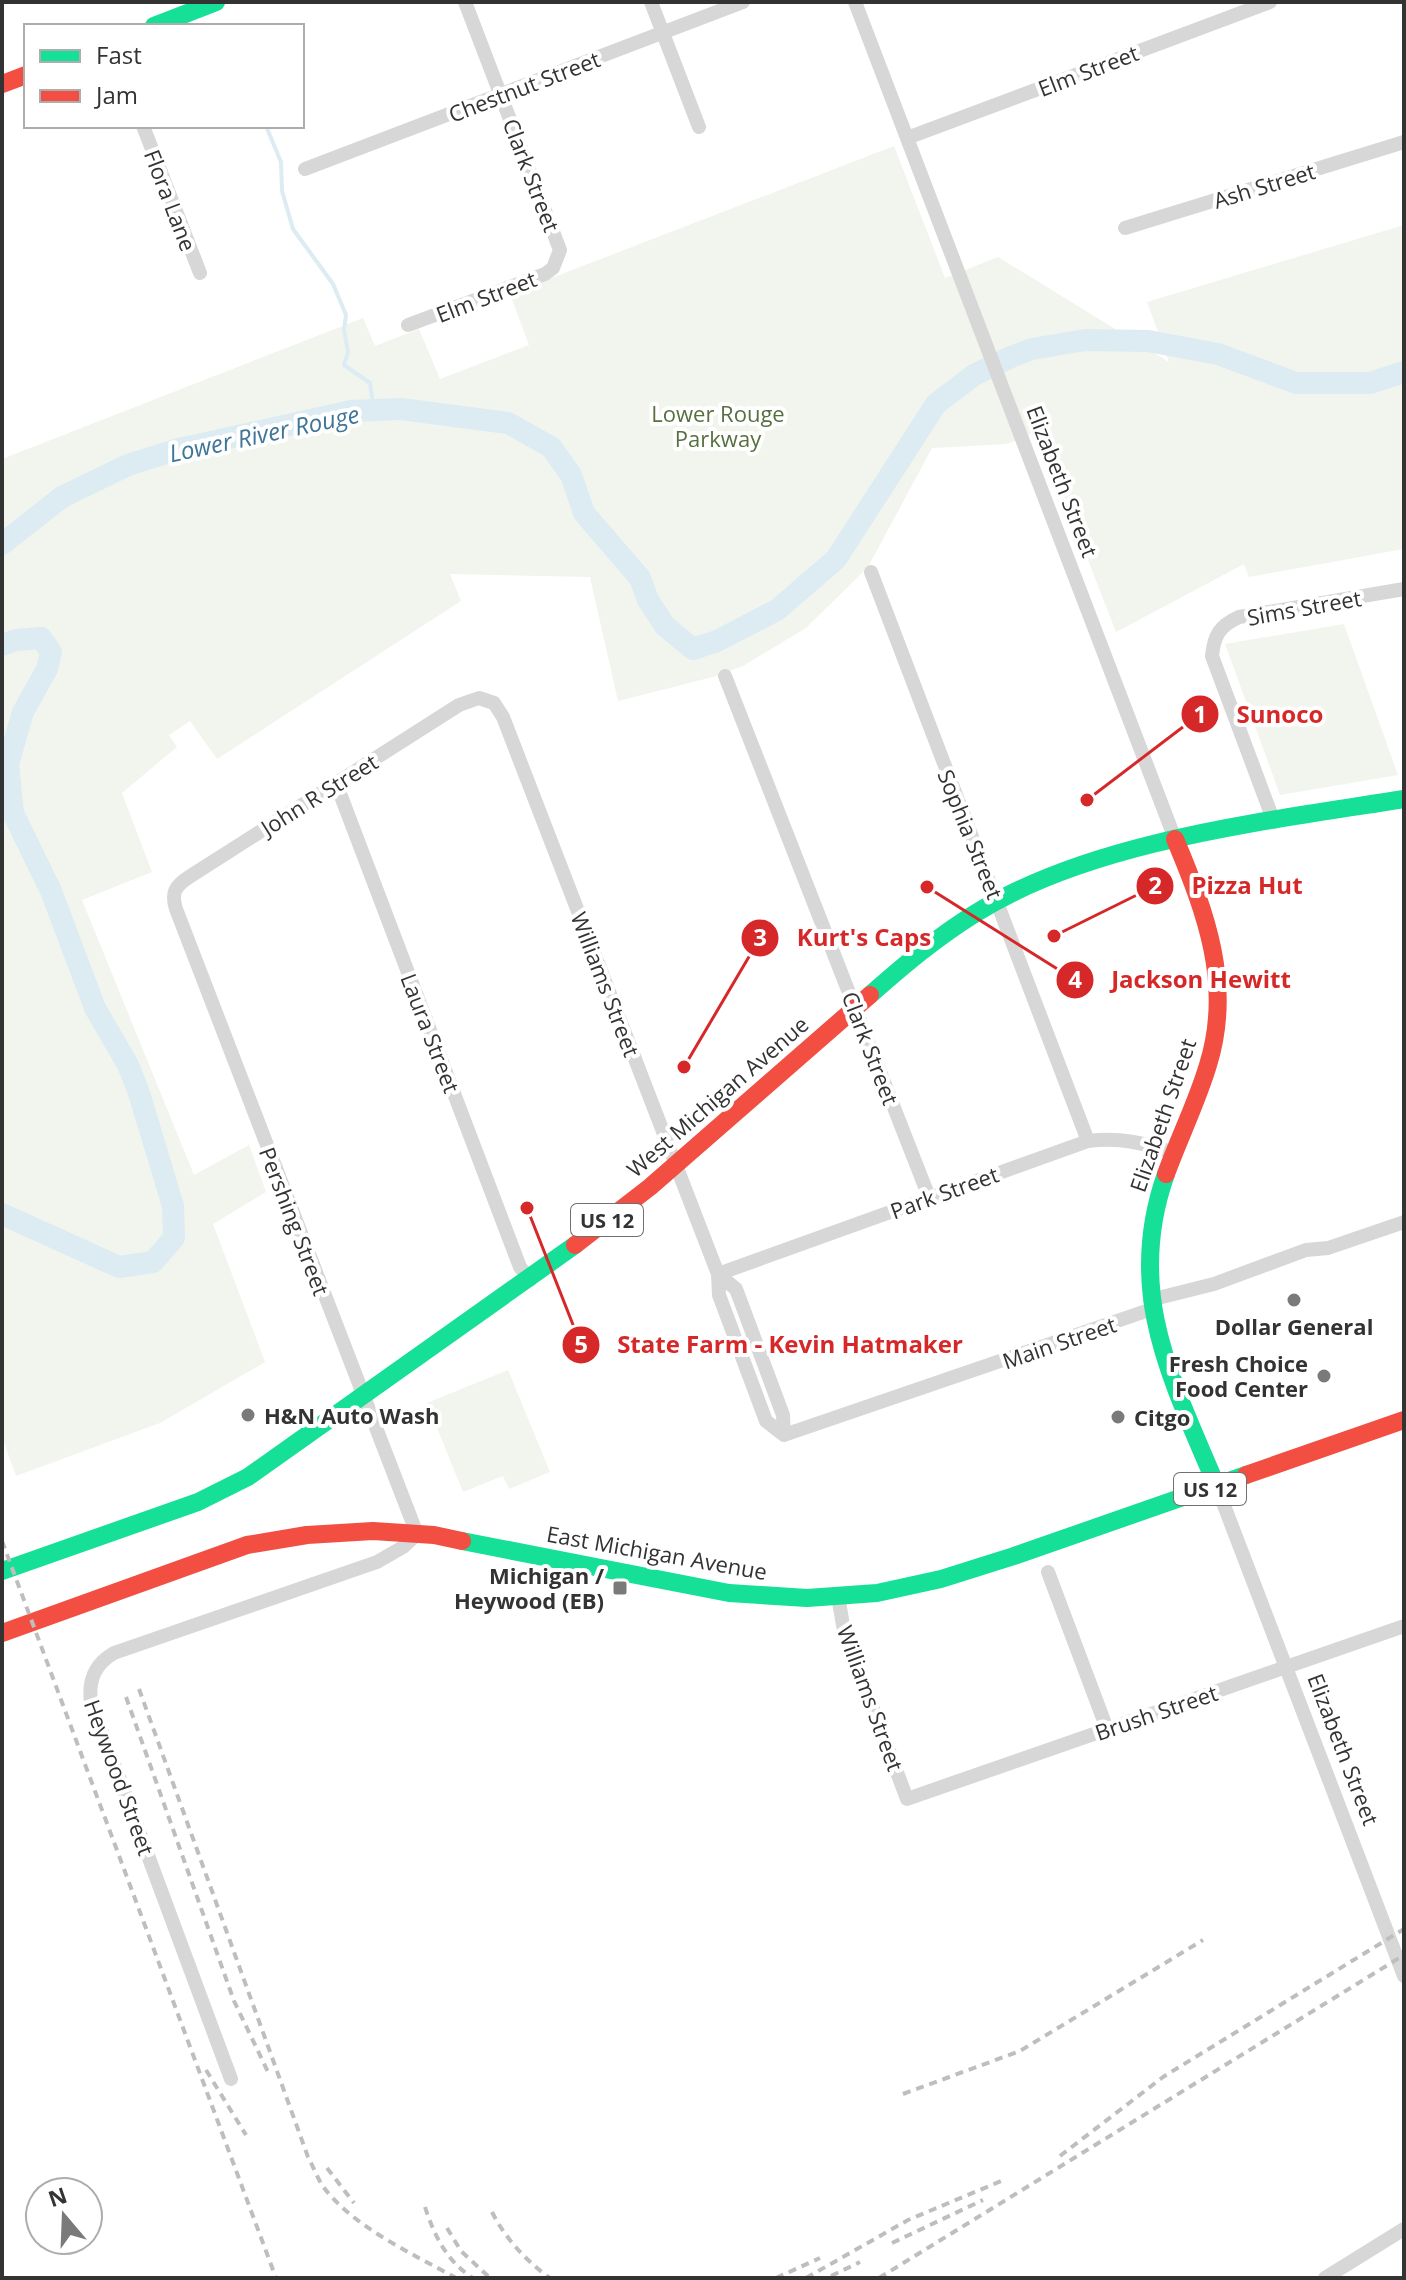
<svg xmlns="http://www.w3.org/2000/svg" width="1406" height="2280" viewBox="0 0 1406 2280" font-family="'Open Sans',sans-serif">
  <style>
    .green { fill: #f1f5ed }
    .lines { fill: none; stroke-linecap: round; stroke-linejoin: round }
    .stream { stroke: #ddebf3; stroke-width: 4 }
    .river { stroke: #ddebf3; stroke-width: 22 }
    .street { stroke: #d7d7d7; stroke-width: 14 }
    .fast { stroke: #16e098; stroke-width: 18 }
    .jam { stroke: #f24e42; stroke-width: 18 }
    .rail { stroke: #bebebe; stroke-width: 4; stroke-dasharray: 8 6; stroke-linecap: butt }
    .poi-dot { fill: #7a7a7a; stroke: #fff; stroke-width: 3 }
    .labels { text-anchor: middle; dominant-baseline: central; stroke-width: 8; stroke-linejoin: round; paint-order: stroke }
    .shield { fill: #fff; stroke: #707070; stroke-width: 2 }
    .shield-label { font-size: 20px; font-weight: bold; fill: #333 }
    .street-label { font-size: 22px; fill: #333; stroke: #fff }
    .park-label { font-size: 22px; fill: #56703f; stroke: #fff }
    .poi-label { font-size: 22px; font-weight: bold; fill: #333; stroke: #fff; text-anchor: end }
    .water-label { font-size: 24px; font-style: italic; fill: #3f7597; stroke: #fff }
    .leader { fill: none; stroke: #d62828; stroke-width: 3 }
    .callout-dot { fill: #d62828; stroke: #fff; stroke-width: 3 }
    .mark-label { font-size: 24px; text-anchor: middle; font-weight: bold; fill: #fff }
    .callout-label { font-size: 24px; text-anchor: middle; font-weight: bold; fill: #d62828; stroke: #fff; stroke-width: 8; stroke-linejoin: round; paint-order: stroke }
  </style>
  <rect width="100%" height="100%" fill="#fff"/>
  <path class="green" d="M894,146l51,132 53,-21 171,105 -22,-60 257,-77v324l-155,28 -5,-13 -128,68 -78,-201 -31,13 -75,4 -64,119 -62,61 -63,38 -30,11 -95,24 -28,-124 -140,-3 11,27 -244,158 -27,-38 -21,14 8,12 -55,46 30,79 -70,28 112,275 55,-30 17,47 -53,32 52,138 -105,61 -144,53 -14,-39v-978l361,-141 12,28 44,-17 21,50 89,-34 -19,-51z
    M1344,624l54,151 -118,20 -55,-151z
    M508,1370l42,102 -41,17 -6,-13 -40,16 -36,-89z"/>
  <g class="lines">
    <path class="stream" d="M266,126l15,36 1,29 11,38 40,55 13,31 -2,15 4,22 -4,13 26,18 4,27"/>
    <path class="river" d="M2,544l60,-47 66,-32 51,-16 172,-38 50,-2 107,14 43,24 20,28 13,38 56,65 8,22 17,26 28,23 24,-8 60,-31 59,-51 100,-155 38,-29 37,-18 21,-8 53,-9 63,1 70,13 78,29h74l34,-11
      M2,645l14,-5 25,-2 10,14 -4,17 -24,43 -15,52 5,49 38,78 44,117 33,57 11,28 34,113 1,32 -21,24 -34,5 -117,-53"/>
    <path class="street" d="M651,2l48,125
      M855,2l320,837
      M143,126l57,147
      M907,138l363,-136
      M305,169l438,-167
      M1125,228l279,-86
      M408,325l137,-51 8,-6 7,-18 -95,-248
      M871,572l217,569
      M725,676l204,521
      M336,783l184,484 10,13
      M1274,822l-62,-166c2,-20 7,-30 27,-39l165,-28
      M718,1274l370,-133c34,-4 54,2 86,12
      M718,1274l18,15 47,126 1,20
      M1150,1300l64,-16 92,-34 22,-2 76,-26
      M784,1435l368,-126
      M1217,1487l187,489
      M1048,1572l59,157
      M838,1596l6,35 63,168 497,-173
      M231,2079l-140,-377c-3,-22 4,-38 23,-49l263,-91 26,-15 14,-13 -241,-625c-5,-16 -1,-23 13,-32l270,-172 20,-7 15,5 9,14 215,557 1,21 47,126 18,14
      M1325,2278l79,-49"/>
    <path class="fast" d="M154,26l62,-24
      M870,995c34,-30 67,-58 106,-82 117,-73 293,-92 428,-114
      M1166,1174c-42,118 6,206 51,313
      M462,1541l267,52 78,5 70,-5 64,-14 73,-23 232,-81
      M2,1571l196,-69 50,-25 327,-232"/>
    <path class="jam" d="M2,84l24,-9
      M1166,1174c13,-36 31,-72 42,-109 25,-80 -2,-152 -33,-226
      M575,1245l75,-58 220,-192
      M1246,1475l158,-55
      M2,1633l245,-88 60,-10 66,-4 61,4 28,6"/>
    <path class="rail" d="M2,1541l274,737
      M139,1689l169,468c5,9 9,20 14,28 29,41 91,69 134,93
      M126,1697l108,304 35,73
      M206,2070l40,65
      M903,2094l117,-43 183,-111
      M1060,2156l103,-79 241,-148
      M327,2168l27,35
      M425,2207c9,28 22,55 48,71
      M492,2212c13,26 34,49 58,66
      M447,2228l14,23 29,27
      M892,2243l91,-43
      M831,2276l29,-14
      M776,2278l44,-20
      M806,2278l102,-58 98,-41
      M879,2278l525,-323"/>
  </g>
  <g class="poi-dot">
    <circle cx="1294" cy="1300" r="8"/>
    <circle cx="1324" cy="1376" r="8"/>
    <circle cx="248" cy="1415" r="8"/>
    <circle cx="1118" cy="1417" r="8"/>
    <rect x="612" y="1580" width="16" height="16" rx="4"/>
  </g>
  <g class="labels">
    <g class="shield">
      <rect x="571" y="1204" width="72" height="32" rx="6"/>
      <rect x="1174" y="1473" width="72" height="32" rx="6"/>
    </g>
    <g class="shield-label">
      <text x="607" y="1220">US 12</text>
      <text x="1210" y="1489">US 12</text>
    </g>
    <g class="street-label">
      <text transform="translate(1088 70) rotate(-21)">Elm Street</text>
      <text transform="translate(524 86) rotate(-21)">Chestnut Street</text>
      <text transform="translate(532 175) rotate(69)">Clark Street</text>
      <text transform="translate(1264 185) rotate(-17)">Ash Street</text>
      <text transform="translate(171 200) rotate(69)">Flora Lane</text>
      <text transform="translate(486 296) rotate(-21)">Elm Street</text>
      <text transform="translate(1063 481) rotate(69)">Elizabeth Street</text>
      <text transform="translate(1304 607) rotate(-10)">Sims Street</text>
      <text transform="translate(319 794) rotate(-32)">John R Street</text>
      <text transform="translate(971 834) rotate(68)">Sophia Street</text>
      <text transform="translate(606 984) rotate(69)">Williams Street</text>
      <text transform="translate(431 1033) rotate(69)">Laura Street</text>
      <text transform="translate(871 1048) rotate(69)">Clark Street</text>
      <text transform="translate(717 1096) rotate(-41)">West Michigan Avenue</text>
      <text transform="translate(1162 1115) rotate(-71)">Elizabeth Street</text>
      <text transform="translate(944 1192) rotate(-20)">Park Street</text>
      <text transform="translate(295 1221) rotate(69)">Pershing Street</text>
      <text transform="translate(1059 1342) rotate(-19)">Main Street</text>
      <text transform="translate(657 1552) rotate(10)">East Michigan Avenue</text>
      <text transform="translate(871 1698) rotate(70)">Williams Street</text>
      <text transform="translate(1156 1712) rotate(-19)">Brush Street</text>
      <text transform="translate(1344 1749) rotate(69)">Elizabeth Street</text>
      <text transform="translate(120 1777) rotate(70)">Heywood Street</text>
    </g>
    <g class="park-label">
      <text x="718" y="413">Lower Rouge<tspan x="718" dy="25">Parkway</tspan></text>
    </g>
    <g class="poi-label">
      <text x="1294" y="1326" text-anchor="middle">Dollar General</text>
      <text x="1308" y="1363">Fresh Choice<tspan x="1308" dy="25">Food Center</tspan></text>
      <text x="264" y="1415" text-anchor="start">H&amp;N Auto Wash</text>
      <text x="1134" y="1417" text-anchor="start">Citgo</text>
      <text x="604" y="1575">Michigan /<tspan x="604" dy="25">Heywood (EB)</tspan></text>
    </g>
    <g class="water-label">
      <text transform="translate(264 433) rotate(-12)">Lower River Rouge</text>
    </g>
  </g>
  <path class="leader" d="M1087 800L1200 714M1054 936L1155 886M684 1067L760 938M927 887L1075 980M527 1208L581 1345"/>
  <g class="callout-dot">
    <circle cx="1087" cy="800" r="8"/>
    <circle cx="1054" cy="936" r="8"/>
    <circle cx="684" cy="1067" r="8"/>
    <circle cx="927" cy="887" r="8"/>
    <circle cx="527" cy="1208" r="8"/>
    <circle cx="1200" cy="714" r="20"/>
    <circle cx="1155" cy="886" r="20"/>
    <circle cx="760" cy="938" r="20"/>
    <circle cx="1075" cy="980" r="20"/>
    <circle cx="581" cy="1345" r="20"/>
  </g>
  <g class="mark-label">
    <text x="1200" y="723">1</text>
    <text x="1155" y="894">2</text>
    <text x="760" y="946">3</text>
    <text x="1075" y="988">4</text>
    <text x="581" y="1353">5</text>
  </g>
  <g class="callout-label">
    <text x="1280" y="723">Sunoco</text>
    <text x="1247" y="894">Pizza Hut</text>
    <text x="864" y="946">Kurt's Caps</text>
    <text x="1201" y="988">Jackson Hewitt</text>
    <text x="790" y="1353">State Farm - Kevin Hatmaker</text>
  </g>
  <rect width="1406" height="2280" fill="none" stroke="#333333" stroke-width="8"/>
  <rect x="24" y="24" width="280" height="104" fill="#ffffff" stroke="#adadad" stroke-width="2"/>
  <rect x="40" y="50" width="40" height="12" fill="#16e098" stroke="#adadad" stroke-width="2"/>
  <text x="96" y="64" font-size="24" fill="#333333">Fast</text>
  <rect x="40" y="90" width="40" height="12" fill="#f24e42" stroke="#adadad" stroke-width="2"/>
  <text x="96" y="104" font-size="24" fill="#333333">Jam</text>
  <g transform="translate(64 2216) rotate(341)"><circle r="38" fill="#ffffff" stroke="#adadad" stroke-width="2"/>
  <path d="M0-6L14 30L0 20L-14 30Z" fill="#7a7a7a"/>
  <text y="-12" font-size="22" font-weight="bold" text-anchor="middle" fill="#333333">N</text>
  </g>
</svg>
